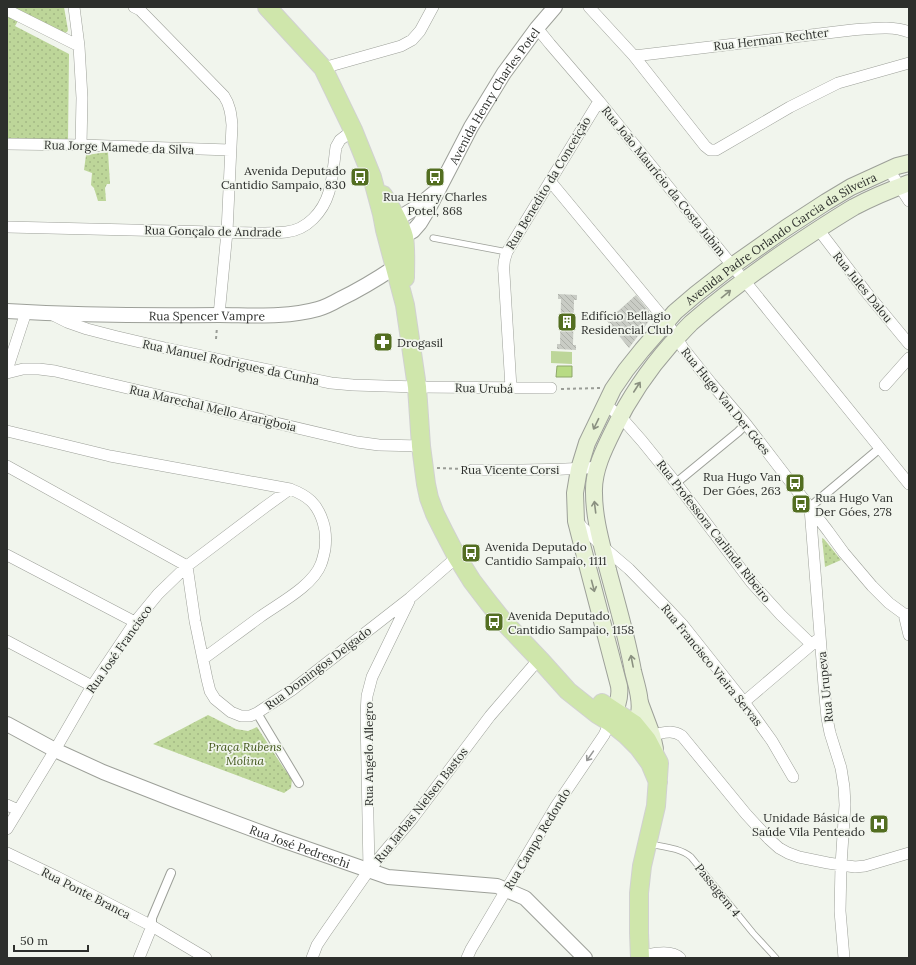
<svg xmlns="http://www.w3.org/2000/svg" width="916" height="965" viewBox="0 0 916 965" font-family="Lora,serif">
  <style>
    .grass { fill: url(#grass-dots) }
    .pitch { fill: #bdd699 }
    .water { fill: #b8db84; stroke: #8ea76a }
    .building { fill: url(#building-back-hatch) }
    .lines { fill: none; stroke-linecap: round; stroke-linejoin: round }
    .service-casing { stroke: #9da099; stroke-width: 7 }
    .pedestrian-casing { stroke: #9da099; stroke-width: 10 }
    .minor-casing { stroke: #9da099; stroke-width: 12 }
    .tertiary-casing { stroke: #9da099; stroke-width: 16 }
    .secondary-casing { stroke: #9da099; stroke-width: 18 }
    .primary-casing { stroke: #d1d1d1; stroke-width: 20 }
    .path { stroke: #9a9d97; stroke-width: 2; stroke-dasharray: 3 3; stroke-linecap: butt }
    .service { stroke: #fff; stroke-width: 5.5 }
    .pedestrian { stroke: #fff; stroke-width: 8 }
    .minor { stroke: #fff; stroke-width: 11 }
    .tertiary { stroke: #fff; stroke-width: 14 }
    .secondary { stroke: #e7f2d5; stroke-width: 16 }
    .primary { stroke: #cfe6ab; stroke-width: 18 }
    .oneway { stroke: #8a9080 }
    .oneway2 { stroke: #969796 }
    .labels { text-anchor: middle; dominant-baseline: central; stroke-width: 3.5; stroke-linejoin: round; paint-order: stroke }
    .street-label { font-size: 12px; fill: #2d2f2c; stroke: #f1f5ed }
    .poi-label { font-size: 12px; fill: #2d2f2c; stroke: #f1f5ed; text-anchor: start }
    .park-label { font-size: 12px; font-style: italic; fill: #43581c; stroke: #f1f5ed }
  </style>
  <defs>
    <pattern id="grass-dots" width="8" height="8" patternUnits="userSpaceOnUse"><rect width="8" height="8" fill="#bdd699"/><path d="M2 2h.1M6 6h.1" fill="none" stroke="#a3b884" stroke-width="1.8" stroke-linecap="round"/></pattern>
    <pattern id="building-back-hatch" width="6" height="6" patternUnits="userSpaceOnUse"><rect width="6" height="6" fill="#c9ccc5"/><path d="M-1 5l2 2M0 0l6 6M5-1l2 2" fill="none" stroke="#adb0a9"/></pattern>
  </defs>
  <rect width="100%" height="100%" fill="#f1f5ed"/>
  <path class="grass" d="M7,7h57l4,23 -1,2 -4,2 -41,-20 -7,12 54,28 -1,87 -61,-2z
    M108,152l2,32h-3l-2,4 1,13h-8l-4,-13 -3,-3 1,-12 -8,-3 2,-15z
    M822,538l2,1 17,21 -16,7z
    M208,715l28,14 12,2 9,-4 26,40 9,12 -1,9 -7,5 -131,-49z"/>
  <path class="pitch" d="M551,351l21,1v12l-21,-1z"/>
  <path class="water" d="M557,366h15v11h-16z"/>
  <path class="building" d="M558,294l19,1v5h-3l-1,45h3v5l-19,-1v-5h3l1,-45h-3z
    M636,295l13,16 1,6 -1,4 -20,27 -22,-27z"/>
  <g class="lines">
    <g class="service-casing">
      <path id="service" d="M433,238l74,14
        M650,844c14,3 30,4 41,13l62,76 23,25"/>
    </g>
    <g class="pedestrian-casing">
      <path id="pedestrian" d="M676,483l62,-51 8,-8
        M810,507l70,-59
        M257,713l42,70
        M152,926v-8l19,-45"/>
    </g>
    <g class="minor-casing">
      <path id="minor" d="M74,7l5,39 3,52 -1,47
        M134,7l6,3 84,86c6,9 7,18 8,29l-5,107 -8,83
        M589,7l45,49 71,90 5,4h6l74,-43 48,-24 71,-20
        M7,10l72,36
        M537,28l13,16 49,57 310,383
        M634,56l218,-26c19,-1 39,-5 57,2
        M323,68l78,-22 11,-6 8,-9 13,-24
        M7,144l74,1 149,5
        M889,170l20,31
        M550,181l116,140 17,27 28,35 35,41 82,107 16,22 28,33 17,17 15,11h5
        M7,227l249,6c10,0 20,0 30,-1 21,-2 37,-20 43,-40 4,-14 5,-31 7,-45l4,-7 13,-10
        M818,229l48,63 43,52
        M51,314l16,8 20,7 27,7 51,12 137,29 29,6 22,2 64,2 134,1
        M7,370l19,-58
        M7,373l16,-4h16l16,2 302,71 22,3 42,1
        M885,385l24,-27
        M511,388l-7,-115c-1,-8 0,-14 3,-21l92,-151
        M606,405l14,11 22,25 34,42 75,99 30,33 30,29
        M7,431l103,25 180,33c18,7 27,14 33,33 3,9 3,18 2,27 -1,5 -2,10 -4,15 -8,22 -43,40 -61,53 -19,14 -38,28 -57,42
        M7,466l180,100 8,55 12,58 3,12 5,8 16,13 10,4h9l7,-3 35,-23 118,-92 47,-41
        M472,470c42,0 84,1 126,-3
        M810,508l14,178 3,32 3,15 11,35 3,19 1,18 -4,60 -1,46 4,47
        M577,522l25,24 27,23 38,39 15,16 62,78 28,39 21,36
        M7,555l128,67
        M904,614l5,21
        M7,641l85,45
        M744,702l73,-62
        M652,735c12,-2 19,-6 30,1l64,78 23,25 10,9 9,5 11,4 29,6 27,4 10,-1 44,-13
        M7,805l11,5
        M7,829l48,-79 37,-64 43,-64 23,-28 29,-28 78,-59 25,-18
        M7,853l50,24 95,49 54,32
        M369,870l-3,-155 1,-19 5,-19 37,-76
        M640,956c12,-2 31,-7 40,2
        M139,958l13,-32
        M312,958l5,-13 8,-12 44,-63 44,-52 77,-102 49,-57
        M467,958l4,-9 85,-143 48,-71 6,-13"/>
    </g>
    <g class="tertiary-casing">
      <g id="tertiary">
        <path d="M389,225l8,-6 20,-12 17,-14"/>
        <path id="s1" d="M394,240l10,-4 9,-5 7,-8 9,-15 42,-81 33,-54 33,-45 18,-21"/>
        <path id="s2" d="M7,311c70,4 141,5 212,4 32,0 67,3 99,-6 7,-2 15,-6 22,-10 19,-9 37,-20 55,-32"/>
        <path id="s3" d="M7,724l48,26 48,22 74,29 102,38 109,38 109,9 28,12 60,60"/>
      </g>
    </g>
    <g class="secondary-casing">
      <g id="secondary">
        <path d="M640,703l12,32 3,14"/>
        <path id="s4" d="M610,722c6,-11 11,-23 9,-36l-32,-122 -11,-43 -1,-28 4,-24 8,-26 26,-54 13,-19 16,-20 33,-38 21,-18 36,-28 54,-38 40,-26 25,-15 46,-21 12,-3"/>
        <path d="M626,734c5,-6 12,-13 13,-21 3,-13 -3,-29 -6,-42 -6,-34 -16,-67 -25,-101 -6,-25 -14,-51 -14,-77 -1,-22 10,-44 20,-64 15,-31 34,-59 57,-85 7,-7 13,-14 20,-21 31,-27 65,-52 99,-75 21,-14 42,-28 64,-41 17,-9 36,-17 55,-24"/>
      </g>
    </g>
    <g class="primary-casing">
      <path id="primary" d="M267,7l56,61 30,62 19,47 10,37 3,16 20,75 12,82 4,59 5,38 3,14 6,16 9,18 13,25 15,24 16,21 16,20 38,40 26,29 29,23 13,8 16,13 13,13 11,15 8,19
        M383,195c8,13 17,27 21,42 2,13 1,28 1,41
        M602,703l32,21 13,16 12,23 -3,43 -14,60 -3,27v40l1,25"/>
    </g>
    <path class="path" d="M216,339l1,-12
      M561,389l39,-1
      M437,468l26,1"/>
    <use href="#service" class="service"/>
    <use href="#pedestrian" class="pedestrian"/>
    <use href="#minor" class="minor"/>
    <use href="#tertiary" class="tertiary"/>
    <use href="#secondary" class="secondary"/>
    <use href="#primary" class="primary"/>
  </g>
  <defs><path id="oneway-shaft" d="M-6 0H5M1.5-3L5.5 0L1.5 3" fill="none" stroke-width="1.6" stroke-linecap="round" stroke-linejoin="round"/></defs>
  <g class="oneway">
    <use href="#oneway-shaft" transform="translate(726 294) rotate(-39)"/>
    <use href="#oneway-shaft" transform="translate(637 387) rotate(-57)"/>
    <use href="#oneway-shaft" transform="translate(596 424) rotate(116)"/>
    <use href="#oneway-shaft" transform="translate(595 507) rotate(-97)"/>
    <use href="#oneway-shaft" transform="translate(593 586) rotate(75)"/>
    <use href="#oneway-shaft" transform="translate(632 661) rotate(-101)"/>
  </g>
  <use class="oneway2" href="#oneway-shaft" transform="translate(590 756) rotate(125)"/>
  <defs>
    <g id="bus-square" transform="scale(1)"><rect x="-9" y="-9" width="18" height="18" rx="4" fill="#536e21" stroke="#f1f5ed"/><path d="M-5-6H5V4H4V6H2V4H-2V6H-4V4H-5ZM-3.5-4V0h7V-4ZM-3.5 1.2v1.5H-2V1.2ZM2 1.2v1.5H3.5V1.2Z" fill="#fff"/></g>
    <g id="building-square" transform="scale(1)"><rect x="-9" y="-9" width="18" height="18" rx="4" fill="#536e21" stroke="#f1f5ed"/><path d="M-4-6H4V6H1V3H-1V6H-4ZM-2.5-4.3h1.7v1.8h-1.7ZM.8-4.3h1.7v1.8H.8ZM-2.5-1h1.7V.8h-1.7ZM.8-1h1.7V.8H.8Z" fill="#fff"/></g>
    <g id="pharmacy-square" transform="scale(1)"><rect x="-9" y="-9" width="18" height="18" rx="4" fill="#536e21" stroke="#f1f5ed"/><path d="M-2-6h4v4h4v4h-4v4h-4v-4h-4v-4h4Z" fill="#fff"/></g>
    <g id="hospital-square" transform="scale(1)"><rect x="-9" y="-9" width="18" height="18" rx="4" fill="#536e21" stroke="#f1f5ed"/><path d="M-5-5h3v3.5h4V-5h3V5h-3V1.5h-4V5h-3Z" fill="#fff"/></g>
  </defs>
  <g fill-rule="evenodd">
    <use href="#bus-square" x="360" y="177"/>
    <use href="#bus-square" x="435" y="177"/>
    <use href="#building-square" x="567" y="322"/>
    <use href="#pharmacy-square" x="383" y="342"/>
    <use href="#bus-square" x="795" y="483"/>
    <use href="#bus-square" x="801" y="504"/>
    <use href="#bus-square" x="471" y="553"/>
    <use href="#bus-square" x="494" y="622"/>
    <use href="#hospital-square" x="879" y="824"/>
  </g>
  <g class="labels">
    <g class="street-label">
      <text transform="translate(771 39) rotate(-7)">Rua Herman Rechter</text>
      <text stroke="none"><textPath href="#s1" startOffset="179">Avenida Henry Charles Potel</textPath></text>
      <text transform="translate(119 147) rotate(2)">Rua Jorge Mamede da Silva</text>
      <text transform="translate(664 181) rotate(51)">Rua João Maurício da Costa Jubim</text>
      <text transform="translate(548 183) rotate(-59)">Rua Benedito da Conceição</text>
      <text transform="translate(213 231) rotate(1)">Rua Gonçalo de Andrade</text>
      <text stroke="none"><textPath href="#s4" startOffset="576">Avenida Padre Orlando Garcia da Silveira</textPath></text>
      <text transform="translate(863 287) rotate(51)">Rua Jules Dalou</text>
      <text stroke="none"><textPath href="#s2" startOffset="200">Rua Spencer Vampre</textPath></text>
      <text transform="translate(231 362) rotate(12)">Rua Manuel Rodrigues da Cunha</text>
      <text transform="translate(484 388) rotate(1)">Rua Urubá</text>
      <text transform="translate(726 401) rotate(51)">Rua Hugo Van Der Góes</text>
      <text transform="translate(213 408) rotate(13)">Rua Marechal Mello Ararigboia</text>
      <text x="510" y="469">Rua Vicente Corsi</text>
      <text transform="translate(714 531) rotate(52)">Rua Professora Carlinda Ribeiro</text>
      <text transform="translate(119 649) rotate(-55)">Rua José Francisco</text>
      <text transform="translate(712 665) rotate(51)">Rua Francisco Vieira Servas</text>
      <text transform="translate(318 668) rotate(-37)">Rua Domingos Delgado</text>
      <text transform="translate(825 687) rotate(-96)">Rua Urupeva</text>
      <text transform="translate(368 754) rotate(-90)">Rua Angelo Allegro</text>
      <text transform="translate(421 805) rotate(-52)">Rua Jarbas Nielsen Bastos</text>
      <text transform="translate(537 839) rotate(-59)">Rua Campo Redondo</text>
      <text stroke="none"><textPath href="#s3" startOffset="318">Rua José Pedreschi</textPath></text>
      <text transform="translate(718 890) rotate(51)">Passagem 4</text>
      <text transform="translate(86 893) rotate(27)">Rua Ponte Branca</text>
    </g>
    <g class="poi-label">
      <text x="346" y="170" text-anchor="end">Avenida Deputado<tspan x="346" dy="14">Cantidio Sampaio, 830</tspan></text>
      <text x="435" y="196" text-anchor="middle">Rua Henry Charles<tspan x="435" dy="14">Potel, 868</tspan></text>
      <text x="581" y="315">Edifício Bellagio<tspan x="581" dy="14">Residencial Club</tspan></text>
      <text x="397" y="342">Drogasil</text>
      <text x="781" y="476" text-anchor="end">Rua Hugo Van<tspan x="781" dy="14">Der Góes, 263</tspan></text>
      <text x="815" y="497">Rua Hugo Van<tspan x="815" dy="14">Der Góes, 278</tspan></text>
      <text x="485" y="546">Avenida Deputado<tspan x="485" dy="14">Cantidio Sampaio, 1111</tspan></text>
      <text x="508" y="615">Avenida Deputado<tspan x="508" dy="14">Cantidio Sampaio, 1158</tspan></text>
      <text x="865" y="817" text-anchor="end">Unidade Básica de<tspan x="865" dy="14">Saúde Vila Penteado</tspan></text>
    </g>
    <g class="park-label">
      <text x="245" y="746">Praça Rubens<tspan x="245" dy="14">Molina</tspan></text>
    </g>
  </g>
  <rect width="916" height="965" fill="none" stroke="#2d2f2c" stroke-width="16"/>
  <path d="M14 945v6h74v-6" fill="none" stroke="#2d2f2c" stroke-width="2"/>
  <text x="20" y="945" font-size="12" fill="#2d2f2c" stroke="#f1f5ed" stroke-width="3" paint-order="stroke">50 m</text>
</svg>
